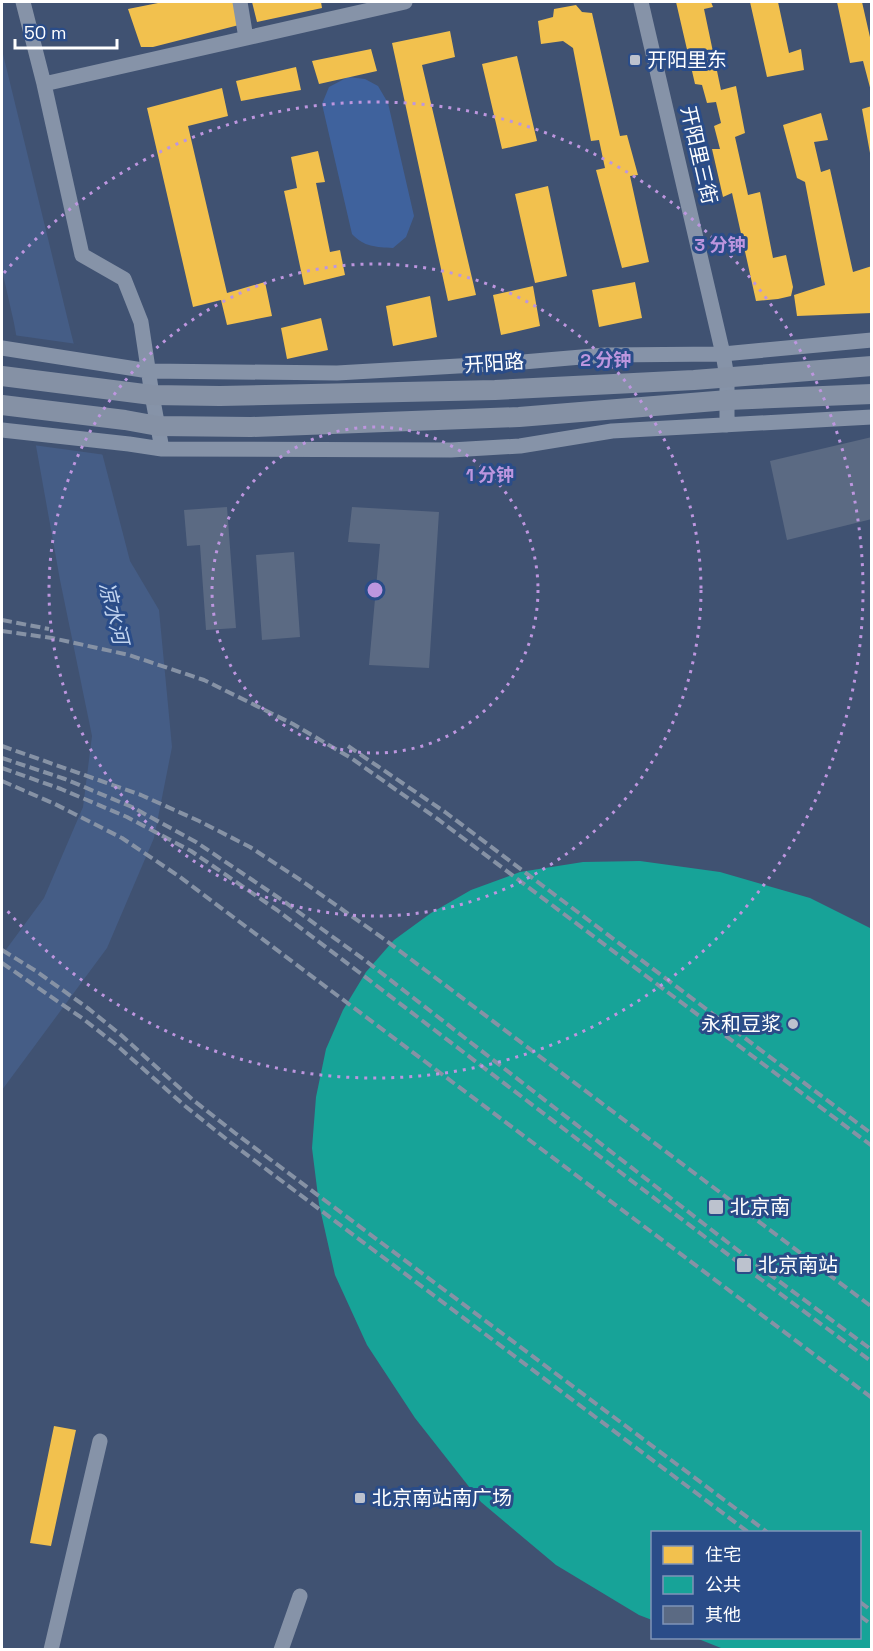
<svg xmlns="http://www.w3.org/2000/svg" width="873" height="1651" viewBox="0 0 873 1651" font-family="'Space Grotesk','Noto Sans SC',sans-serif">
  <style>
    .green { fill: #3f629d }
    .water { fill: #455d86 }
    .pier { fill: #405272 }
    .homes { fill: #f2c14e }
    .public { fill: #17a398 }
    .building { fill: #5b6a83 }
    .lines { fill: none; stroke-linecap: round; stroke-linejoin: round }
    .minor { stroke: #8693a8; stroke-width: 15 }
    .major { stroke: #8591a5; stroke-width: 20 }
    .rail { stroke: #8692a5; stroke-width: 4; stroke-dasharray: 10 4.5; stroke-linecap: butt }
    .ring { fill: none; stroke: #bd96df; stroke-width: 3; stroke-dasharray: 3 6 }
    .poi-dot { fill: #bcc2ce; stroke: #2a4c88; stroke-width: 2 }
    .labels { text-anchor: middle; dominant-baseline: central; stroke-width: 6; stroke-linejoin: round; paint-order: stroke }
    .poi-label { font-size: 20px; fill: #fff; stroke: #2a4c88; text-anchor: start }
    .street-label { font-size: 20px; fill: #fff; stroke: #2a4c88 }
    .water-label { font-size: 21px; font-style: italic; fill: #c2d4ef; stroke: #2a4c88 }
    .centre { fill: #bd96df; stroke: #2a4c88; stroke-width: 3 }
    .ring-label { font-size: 18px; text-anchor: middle; font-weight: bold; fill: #bd96df; stroke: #2a4c88; stroke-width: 6; stroke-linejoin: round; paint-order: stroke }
  </style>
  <rect width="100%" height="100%" fill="#405272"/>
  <path class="green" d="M348,77l17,2 13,7 10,17 26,113 -8,21 -13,11c-17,-1 -29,-1 -41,-14l-30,-130 7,-17z"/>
  <path class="water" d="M2,50l69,283 59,228 29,49 13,137 -18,91 -47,110 -105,142v-135l42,-57 39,-91 9,-71 -32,-156 -46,-257 -12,-53z"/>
  <path class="pier" d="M13,335l64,9 29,111 -73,-10z"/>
  <path class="homes" d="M163,2h70l6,23 -86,22h-12l-13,-38z
    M252,2h69l1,6 -65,14z
    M676,2h35l2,5 -9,2 17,81 15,-4 9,47 -10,4 13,58 12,-3 13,66 13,-3 7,32 -2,9 -13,3 -22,2 -24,-108 -9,4 -11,-48h8l-6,-23 7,-3 -5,-21 -9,1 -5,-18 -7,-1z
    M750,2h28l11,51 12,-4 3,21 -37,7z
    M837,2h25l10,44v49l-9,-34 -13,2z
    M576,5l6,7 10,1 28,123 7,-1 11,40 -8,1 19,86 -27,6 -26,-98 9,-2 -6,-28 -8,1 -18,-93 -10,-7 -22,3 -3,-23 15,-4 1,-8z
    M450,31l5,26 -33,8 54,230 -28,6 -56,-258z
    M371,49l6,22 -58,13 -7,-23z
    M517,56l20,85 -35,8 -20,-85z
    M296,67l5,23 -60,11 -5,-20z
    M222,88l6,28 -40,10 39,167 38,-11 7,34 -45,9 -6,-25 -28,7 -46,-199z
    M872,106v47h-2l-8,-44z
    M821,113l7,27 -14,2 7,30 9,-3 23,103 19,-6v47l-75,3 -3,-21 31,-10 -20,-103 -8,-4 -14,-53z
    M318,151l7,31 -9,1 14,69 10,-2 5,25 -41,10 -20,-94 13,-3 -6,-31z
    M548,186l19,90 -32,7 -20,-89z
    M635,282l7,36 -43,9 -7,-37z
    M533,286l7,40 -39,9 -8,-40z
    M430,296l7,41 -44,9 -7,-40z
    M321,318l7,32 -41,9 -6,-31z
    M54,1426l22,4 -25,116 -21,-3z"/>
  <path class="public" d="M640,861l80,11 90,26 62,31v721h-146l-30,-12h164v-106h-208v88l-13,-5 -83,-50 -75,-63 -66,-84 -48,-73 -32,-70 -16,-71 -7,-56 4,-51 10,-48 17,-39 23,-38 28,-32 37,-27 40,-23 49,-18 63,-10z"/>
  <path class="building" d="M872,437v82l-85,21 -17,-79z
    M227,507l9,121 -30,2 -6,-85 -13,1 -3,-36z
    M352,507l87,5 -10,156 -60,-3 11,-121 -32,-2z
    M294,552l6,85 -38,3 -6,-85z"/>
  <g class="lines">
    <path class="minor" d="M23,2l21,82 38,171 42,24 17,43 11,73 10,54
      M240,2l6,36
      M641,2l82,352 4,23v48
      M44,84l361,-82
      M2,348l147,23 188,2 174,-10 94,-8 118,-1 149,-14
      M2,430l127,14 33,5 289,1 69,-4 92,-15 260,-14
      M51,1650l49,-209
      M281,1650l19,-54"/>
    <path class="major" d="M2,376l150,19 68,1 275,-6 199,-10 178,-14
      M2,405l123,15 33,6 93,1 268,-10 209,-17 144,-6"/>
    <path class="rail" d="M2,620l47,9
      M2,631l50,7 77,17 75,25 89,44 58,34 88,62 433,326
      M2,746l139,49 58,26 51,26 49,32 85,60 488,368
      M348,746l97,66 427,322
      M2,758l63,21 67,28 64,35 86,58 84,61 383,298 123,91
      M2,768l59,21 66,28 64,34 86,59 83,63 383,293 129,96
      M2,781l53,23 67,34 58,39 692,521
      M2,950l34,21 53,38 32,26 72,65 42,33 532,399
      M2,963l80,55 32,25 71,63 45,36 518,390
      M860,1602l12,9
      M860,1616l12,9"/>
  </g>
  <g class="ring">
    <circle cx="375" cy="590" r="163"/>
    <circle cx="375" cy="590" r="326"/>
    <path d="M4 273A488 488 0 1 1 4 907"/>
  </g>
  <g class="poi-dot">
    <rect x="629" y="54" width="12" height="12" rx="3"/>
    <circle cx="793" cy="1024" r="6"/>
    <rect x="708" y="1199" width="16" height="16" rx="3"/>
    <rect x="736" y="1257" width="16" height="16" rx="3"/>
    <rect x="354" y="1492" width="12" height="12" rx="3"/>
  </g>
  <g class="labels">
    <g class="poi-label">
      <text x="647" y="60">开阳里东</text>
      <text x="781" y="1024" text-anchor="end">永和豆浆</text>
      <text x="730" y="1207">北京南</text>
      <text x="758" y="1265">北京南站</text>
      <text x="372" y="1498">北京南站南广场</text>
    </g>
    <g class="street-label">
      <text transform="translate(699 155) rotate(77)">开阳里三街</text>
      <text transform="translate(494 363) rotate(-4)">开阳路</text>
    </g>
    <g class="water-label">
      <text transform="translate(114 613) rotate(76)">凉水河</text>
    </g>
  </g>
  <circle cx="375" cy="590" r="9" class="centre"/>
  <g class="ring-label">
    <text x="720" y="251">3 分钟</text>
    <text x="606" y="366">2 分钟</text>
    <text x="490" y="481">1 分钟</text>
  </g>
  <rect width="873" height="1651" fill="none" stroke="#ffffff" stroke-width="6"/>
  <rect x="651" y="1531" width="210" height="108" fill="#2a4c88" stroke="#7f94b8" stroke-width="1.5"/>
  <rect x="663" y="1546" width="30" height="18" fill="#f2c14e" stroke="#7f94b8" stroke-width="1.5"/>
  <text x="705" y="1561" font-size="18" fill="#ffffff">住宅</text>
  <rect x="663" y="1576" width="30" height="18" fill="#17a398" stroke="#7f94b8" stroke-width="1.5"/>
  <text x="705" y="1591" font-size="18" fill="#ffffff">公共</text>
  <rect x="663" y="1606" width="30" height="18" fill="#5b6a83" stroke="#7f94b8" stroke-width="1.5"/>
  <text x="705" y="1621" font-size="18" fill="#ffffff">其他</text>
  <path d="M15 39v9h102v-9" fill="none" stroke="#ffffff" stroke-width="3"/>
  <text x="24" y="39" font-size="18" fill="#ffffff" stroke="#2a4c88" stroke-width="4.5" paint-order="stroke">50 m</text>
</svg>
